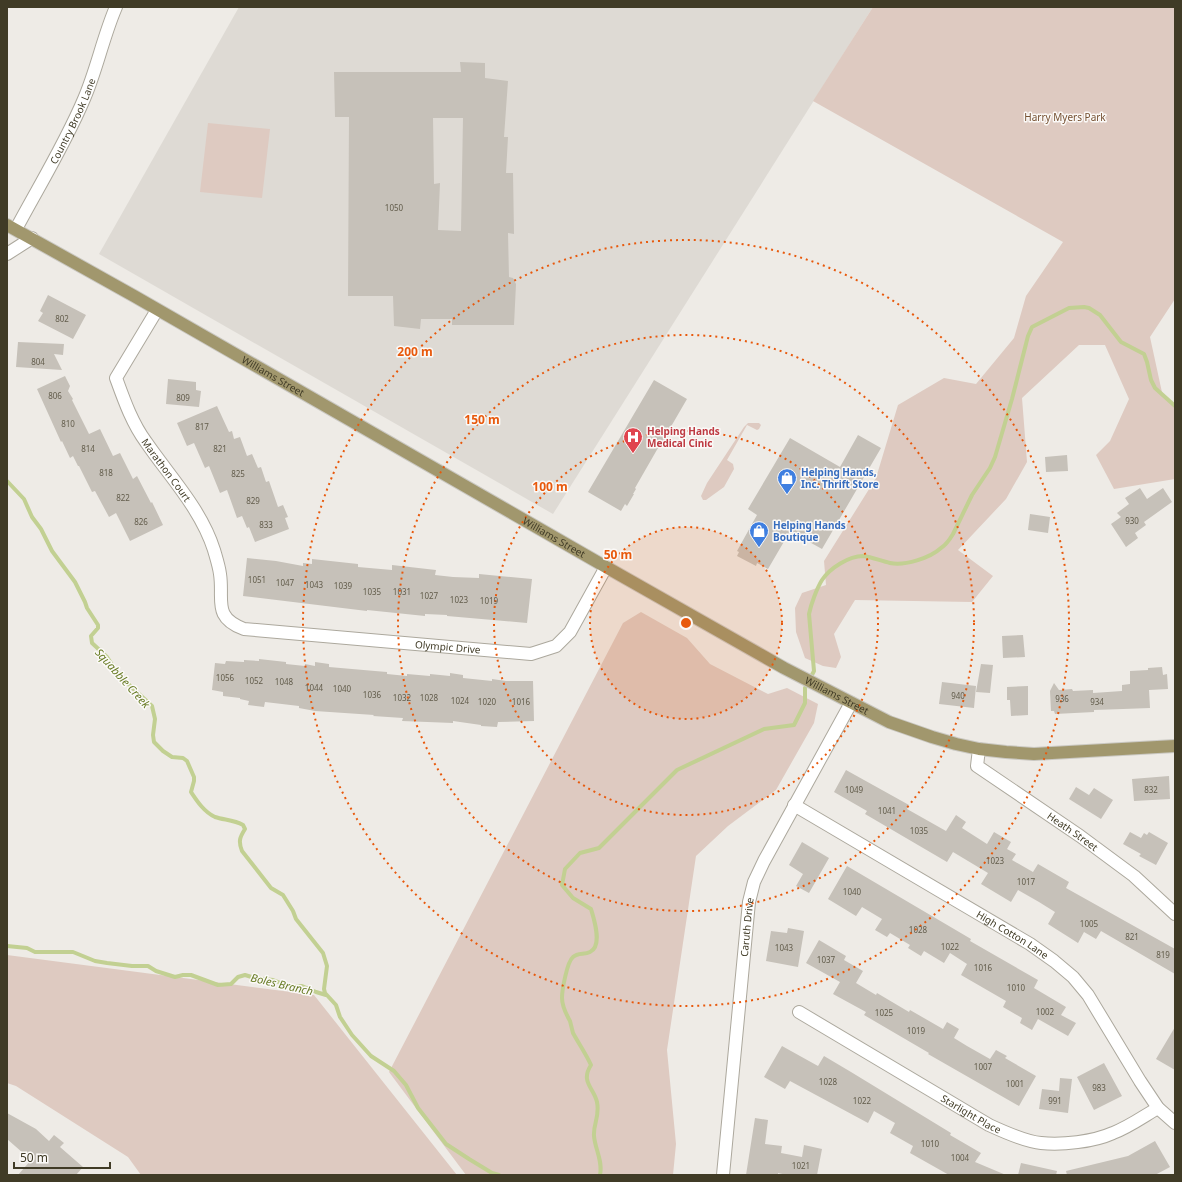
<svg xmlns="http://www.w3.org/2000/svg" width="1182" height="1182" viewBox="0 0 1182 1182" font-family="'Noto Sans',sans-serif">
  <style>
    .built { fill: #dedad4 }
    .green { fill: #decac1 }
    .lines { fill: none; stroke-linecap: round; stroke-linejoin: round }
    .stream { stroke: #c2d092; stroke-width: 4 }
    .building { fill: #c6c1b9; fill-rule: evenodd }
    .minor-casing { stroke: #aca89d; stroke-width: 14 }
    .tertiary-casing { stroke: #aca89d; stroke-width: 14 }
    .primary-casing { stroke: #cac8c2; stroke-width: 14 }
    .minor { stroke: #fff; stroke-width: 12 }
    .tertiary { stroke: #fff; stroke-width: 12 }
    .primary { stroke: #a1976d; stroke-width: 12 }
    .ring { fill: none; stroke: #e8590c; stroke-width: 2; stroke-dasharray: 2 4 }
    .labels { text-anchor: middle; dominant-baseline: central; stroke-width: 3; stroke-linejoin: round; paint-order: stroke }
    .number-label { font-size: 8px; fill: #625c4b }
    .park-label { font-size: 10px; fill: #755031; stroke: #fbf9f7 }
    .street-label { font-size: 10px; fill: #403b26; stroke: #fbf9f7 }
    .health-label { font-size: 10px; font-weight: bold; fill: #be3a42; stroke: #fbf9f7; text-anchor: start }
    .shop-label { font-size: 10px; font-weight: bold; fill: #366cbe; stroke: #fbf9f7; text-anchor: start }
    .water-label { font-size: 11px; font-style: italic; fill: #667a22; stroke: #fbf9f7 }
    .centre { fill: #e8590c; stroke: #fbf9f7; stroke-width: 2 }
    .ring-label { font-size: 12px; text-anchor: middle; font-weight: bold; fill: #e8590c; stroke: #fbf9f7; stroke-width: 3; stroke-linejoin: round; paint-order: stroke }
  </style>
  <rect width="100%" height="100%" fill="#eeebe6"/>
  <path class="built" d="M239,7h634l-320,507 -454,-260z"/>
  <path class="green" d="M873,7h302v292l-25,38 13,60 12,7v75l-61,10 -18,-34 14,-14 19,-42 -24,-54h-26l-57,53 5,64 -21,37 -48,51 35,26 -21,26 -117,-2 -21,34 7,23 -5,11 -13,-2 -18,-8 -9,-26 -1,-24 7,-15 24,-8 -2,-24 52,-83 22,-73 46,-27 32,6 38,-46 12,-42 37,-54 -250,-141z
    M208,123l62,6 -8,69 -62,-6z
    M748,423h11l2,2 -2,4 -2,1 -10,-5 -20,35 6,4 1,5 -10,18 -18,13h-3l-2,-4 6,-13 37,-56z
    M641,612l46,26 23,26 58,30 19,-6 31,16 -4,19 -38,67 -48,36 -32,30 -29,194 9,94 -3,31h-207l-77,-103 234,-449z
    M7,955l307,40 143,180h-316l-13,-18 -112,-71 -9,-3z"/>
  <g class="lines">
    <path class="stream" d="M7,481l17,18 8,18 9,12 11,22 23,31 10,20 2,6 11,17v3l-7,8 1,7 15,14 6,9 13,16 26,24 3,13 -2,16 1,7 9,9 9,6 11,1 4,3 7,16v4l-3,11c6,9 13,20 24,25 9,3 19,3 28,8l2,4c-5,8 -7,12 -3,22l29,37 12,7 10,16 3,8 27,34 4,13 -3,23 1,4 11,12 4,12 12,18 19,21 23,15 12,14 12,23 28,36 23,15 23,14 7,2
      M7,946l20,2 8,4h38l22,9 12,2 25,3h16l8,5 19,6 8,-2h8l27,10 13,-1 7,-7 7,-2 10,3 18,2 18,7 11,-1 14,6 10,3
      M600,1175c3,-14 -5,-26 -6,-39 -1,-12 6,-19 3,-34 -3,-14 -17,-20 -6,-37 -5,-11 -12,-21 -18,-32 -1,-4 -2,-8 -3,-12 -4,-7 -8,-15 -8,-23 0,-8 5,-36 11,-41 5,-5 11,-2 17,-5 13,-6 4,-33 1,-43l-18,-11 -11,-13 3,-16 15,-16 19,-5 78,-78 87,-41 30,-4 11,-22v-15l9,-17 -5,-57c2,-10 8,-26 13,-34 8,-12 27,-24 41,-24 9,1 18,5 27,7 15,3 40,-5 51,-15 5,-3 9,-9 12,-14l19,-39 18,-27 5,-11 17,-58 16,-63 4,-9 37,-19 15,-1 5,1 11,7 21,27 23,12 3,8 4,18 4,8 20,18"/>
  </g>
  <path class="building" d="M460,62l25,1v15l23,3 -4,56h4l-2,36h7l1,61 -6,-1 1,44 4,1 3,6 -2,41h-62v-6h-31l-1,10 -26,-3 -1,-30h-45l1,-179h-14l-1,-45h127zM433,118h30l-2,113 -23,-1 2,-47 -6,1z
    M48,295l38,20 -13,24 -35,-18 5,-8 -3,-2z
    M18,342l46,2 -1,11 -9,-1 8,16 -46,-3z
    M65,376l5,10 -2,5 5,8 -1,1 17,34 11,-5 13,27 7,-3 13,26 4,-3 14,27 1,-1 11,23 -33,16 -14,-28 -7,4 -14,-26 -3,1 -13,-26h-1l-5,-10 -3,2 -8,-17 -1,1 -24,-53z
    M168,379l28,3v8l5,1 -2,16 -33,-3z
    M654,380l33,19 -18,31 2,1 -6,11 -3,-1 -27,47 1,1 -3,5h1l-7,12 -2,-2 -4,7 -33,-19z
    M217,406l12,26 3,-1 2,8 6,-2 7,19 5,-2 6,14 3,-1 5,15 3,-1 9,26 5,-2 5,12 -3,1 4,11 -34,13 -6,-15 -2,1 -5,-12 -5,2 -10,-28 -7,3 -11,-27 -4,2 -11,-25 -7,3 -10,-23z
    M858,435l23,13 -59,101 -27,-15 -1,2 -5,-3 -21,36 -11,-6 -1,3 -19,-10 2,-4 -2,-1 20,-36 -9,-6 42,-71 50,29z
    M1067,455l1,16 -22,1 -1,-15z
    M1140,488l7,11 16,-11 9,14 -28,20 2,3 -11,8 3,5 -12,9 -15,-23 10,-7 -4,-4 12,-9 -4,-6z
    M1030,514l20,3 -2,16 -20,-3z
    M247,558l29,3 27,5v-3l9,1v-5l46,5v3l34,3v-5l44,5 -1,5 18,2 26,1v-4l53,5 -5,44 -80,-7v-1l-22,-1v2l-58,-6v1l-124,-15z
    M1023,635l2,22 -22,1 -1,-22z
    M259,659l27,3v2l19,2v-2l10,2v-4l14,2v3l46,4 12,1v2l20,2v-2l23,2v-2l20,2v-3l13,2v3l29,3v-2l14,2h27l1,40 -36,1 -1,5 -16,-1v-1l-28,-4v2l-51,-2 1,-3 -30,-2 1,-1 -59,-4 -16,-3v-2l-34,-4 -1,5 -16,-2 1,-4 -9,-2v-1l-17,-2v-4l-11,-2 3,-27 10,1 1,-3 18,1v-2l15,1z
    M981,664l12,1 -3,28 -14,-1z
    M1162,667l1,8 4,-1 1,15 -19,1 1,18 -27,1 -29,1v2l-39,2 -1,-3h-3l-1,-20 4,-8 5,7 13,-1 1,2 20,-1v3l29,-2v-6l8,-1v-13l18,-1v-2z
    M942,682l34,4 -2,22 -35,-4z
    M1028,686v29l-17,1 -1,-16h-3v-13z
    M846,770l63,35 -2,4 39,22 10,-16 10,7 -4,6 25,16 7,-12 17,10 -4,7 9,5 -4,6 21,12 5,-8 31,18 -3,6 109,61v25l-74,-43 -5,8 -12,-7 -6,11 -30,-19 7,-12 -16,-10 -21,-12 -7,12 -30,-18 7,-11 -35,-21 -6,10 -82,-48 2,-3 -33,-19z
    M1169,776l1,23 -36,2 -2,-22z
    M1076,787l13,8 5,-7 19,12 -12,19 -32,-20z
    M1130,832l11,6 3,-5 3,2 2,-3 19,11 -12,22 -17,-9 2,-2 -18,-10z
    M802,842l27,16 -20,35 -13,-7 7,-12 -14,-9z
    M847,866l124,73 -1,2 68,39 -4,8 32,19 -5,8 15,8 -8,13 -30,-17 -6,11 -12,-7 2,-5 -19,-11 3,-6 -45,-26 6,-11 -17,-11 -6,10 -20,-12 -3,5 -13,-8 2,-3 -20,-12 -3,4 -12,-7 7,-11 -20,-12 -6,9 -28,-17z
    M788,928l16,3 -6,36 -32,-6 5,-30 16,2z
    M819,940l27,16 -2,4 19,11 -7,12 20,12 1,-2 32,19 1,-2 33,19 4,-7 12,7 -5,9 13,8 23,13 6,-9 11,6 -2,2 31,18 -17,30 -91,-52 1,-1 -65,-38 2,-3 -33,-18 7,-12 -34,-19z
    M1175,1027v43l-19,-11z
    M782,1046l36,20 6,-10 27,16 100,61 -1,2 31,18 -6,9 31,13h-57l-39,-22 3,-7 -23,-13 5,-10 -21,-12 -6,12 -78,-42 -5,8 -21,-12z
    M1104,1063l18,33 -28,14 -17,-33z
    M1060,1078l12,1 -4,34 -29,-4 3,-20 17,2z
    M7,1113l29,16 13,12 5,-6 10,8 -4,4 23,20 -7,8h-58l13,-15 -24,-21z
    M755,1118l13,2 -3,24 17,2 -1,7 21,4 2,-12 18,4 -5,26h-30l-9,-2v2h-32z
    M1155,1141l15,26 -15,8h-88l-1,-4 62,-15z
    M1021,1163l36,8 -1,4h-38z"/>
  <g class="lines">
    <g class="minor-casing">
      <g id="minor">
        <path id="s1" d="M16,229c23,-43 49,-85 68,-130 13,-30 19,-62 32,-92"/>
        <path id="s2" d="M157,310l-41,68c8,22 16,45 30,64 24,35 55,67 68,108 2,7 5,16 6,24 4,26 -8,43 24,55l287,25 25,-8 14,-14 36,-65"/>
        <path id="s3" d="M794,805l236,139 24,17 19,16 15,18 52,86 18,27 17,15"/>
        <path id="s4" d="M799,1012l190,113c13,6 37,17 52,18 21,2 52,-1 72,-10 16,-6 31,-17 45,-25"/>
      </g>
    </g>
    <g class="tertiary-casing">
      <g id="tertiary">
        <path d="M7,254l25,-16"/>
        <path id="s5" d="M979,749l-2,17 103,70 54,40 41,38"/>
        <path id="s6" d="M723,1175l26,-273 5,-20 10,-21 87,-158"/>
      </g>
    </g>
    <g class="primary-casing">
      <g id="primary">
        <path id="s7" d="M7,225l127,71 472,271 178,101 105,54 43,15 24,7 23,5 27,3 28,2 141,-8"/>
      </g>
    </g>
    <use href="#minor" class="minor"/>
    <use href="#tertiary" class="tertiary"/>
    <use href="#primary" class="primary"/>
  </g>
  <circle cx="686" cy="623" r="96" fill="#e8590c" fill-opacity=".12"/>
  <g class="ring">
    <circle cx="686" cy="623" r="96"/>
    <circle cx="686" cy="623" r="192"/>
    <circle cx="686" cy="623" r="288"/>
    <circle cx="686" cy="623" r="383"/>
  </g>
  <defs>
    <g id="hospital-pin" transform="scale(1)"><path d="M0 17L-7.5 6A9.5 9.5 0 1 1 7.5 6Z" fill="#e0444e" stroke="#fbf9f7"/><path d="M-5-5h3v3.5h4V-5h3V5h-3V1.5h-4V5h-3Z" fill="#fff"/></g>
    <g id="shop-pin" transform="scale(1)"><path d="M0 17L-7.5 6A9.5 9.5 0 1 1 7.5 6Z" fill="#3f7fe0" stroke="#fbf9f7"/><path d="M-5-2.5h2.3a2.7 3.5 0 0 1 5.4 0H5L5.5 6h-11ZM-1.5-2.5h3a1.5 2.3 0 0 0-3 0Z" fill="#fff"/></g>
  </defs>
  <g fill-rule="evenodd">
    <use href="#hospital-pin" x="633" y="437"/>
    <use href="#shop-pin" x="787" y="478"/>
    <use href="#shop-pin" x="759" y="531"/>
  </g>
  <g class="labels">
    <g class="number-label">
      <text x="394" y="207">1050</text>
      <text x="62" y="318">802</text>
      <text x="38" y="361">804</text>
      <text x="55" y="395">806</text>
      <text x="183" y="397">809</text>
      <text x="68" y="423">810</text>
      <text x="202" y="426">817</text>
      <text x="88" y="448">814</text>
      <text x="220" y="448">821</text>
      <text x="106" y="472">818</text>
      <text x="238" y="473">825</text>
      <text x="123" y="497">822</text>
      <text x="253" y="500">829</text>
      <text x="1132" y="520">930</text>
      <text x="141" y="521">826</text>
      <text x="266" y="524">833</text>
      <text x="257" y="579">1051</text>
      <text x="285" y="582">1047</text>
      <text x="314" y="584">1043</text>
      <text x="343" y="585">1039</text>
      <text x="372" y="591">1035</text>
      <text x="402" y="591">1031</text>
      <text x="429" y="595">1027</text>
      <text x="459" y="599">1023</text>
      <text x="489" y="600">1019</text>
      <text x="225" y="677">1056</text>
      <text x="254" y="680">1052</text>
      <text x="284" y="681">1048</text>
      <text x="314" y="687">1044</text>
      <text x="342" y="688">1040</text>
      <text x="372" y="694">1036</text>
      <text x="958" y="695">940</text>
      <text x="402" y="697">1032</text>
      <text x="429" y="697">1028</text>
      <text x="1062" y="698">936</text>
      <text x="460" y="700">1024</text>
      <text x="487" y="701">1020</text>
      <text x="521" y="701">1016</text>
      <text x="1097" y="701">934</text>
      <text x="854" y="789">1049</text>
      <text x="1151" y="789">832</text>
      <text x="887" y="810">1041</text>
      <text x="919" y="830">1035</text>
      <text x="995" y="860">1023</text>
      <text x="1026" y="881">1017</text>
      <text x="852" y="891">1040</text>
      <text x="1089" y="923">1005</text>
      <text x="918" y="929">1028</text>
      <text x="1132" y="936">821</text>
      <text x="950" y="946">1022</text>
      <text x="784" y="947">1043</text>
      <text x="1163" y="954">819</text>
      <text x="826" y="959">1037</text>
      <text x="983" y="967">1016</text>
      <text x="1016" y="987">1010</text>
      <text x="1045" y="1011">1002</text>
      <text x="884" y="1012">1025</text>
      <text x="916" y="1030">1019</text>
      <text x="983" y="1066">1007</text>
      <text x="828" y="1081">1028</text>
      <text x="1015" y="1083">1001</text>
      <text x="1099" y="1087">983</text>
      <text x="862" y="1100">1022</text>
      <text x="1055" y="1100">991</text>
      <text x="930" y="1143">1010</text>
      <text x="960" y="1157">1004</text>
      <text x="801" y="1165">1021</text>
    </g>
    <g class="park-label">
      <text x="1065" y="117">Harry Myers Park</text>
    </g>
    <g class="street-label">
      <text stroke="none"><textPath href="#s1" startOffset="122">Country Brook Lane</textPath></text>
      <text stroke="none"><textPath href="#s7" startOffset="306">Williams Street</textPath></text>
      <text stroke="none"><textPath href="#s2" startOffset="185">Marathon Court</textPath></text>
      <text stroke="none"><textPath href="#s7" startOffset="630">Williams Street</textPath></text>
      <text stroke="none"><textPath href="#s2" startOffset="574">Olympic Drive</textPath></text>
      <text stroke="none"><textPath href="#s7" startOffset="954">Williams Street</textPath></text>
      <text stroke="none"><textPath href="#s5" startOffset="133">Heath Street</textPath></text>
      <text stroke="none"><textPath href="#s6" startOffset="249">Caruth Drive</textPath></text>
      <text stroke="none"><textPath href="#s3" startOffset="254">High Cotton Lane</textPath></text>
      <text stroke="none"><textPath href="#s4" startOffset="200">Starlight Place</textPath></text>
    </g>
    <g class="health-label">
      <text x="647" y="431">Helping Hands<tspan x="647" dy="12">Medical Cinic</tspan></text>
    </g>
    <g class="shop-label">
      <text x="801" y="472">Helping Hands,<tspan x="801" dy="12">Inc. Thrift Store</tspan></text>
      <text x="773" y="525">Helping Hands<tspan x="773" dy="12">Boutique</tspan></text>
    </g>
    <g class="water-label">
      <text transform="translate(123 678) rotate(48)">Squabble Creek</text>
      <text transform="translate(282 984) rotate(13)">Boles Branch</text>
    </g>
  </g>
  <circle cx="686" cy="623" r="6" class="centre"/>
  <g class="ring-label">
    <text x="415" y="356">200 m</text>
    <text x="482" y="424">150 m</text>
    <text x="550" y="491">100 m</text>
    <text x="618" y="559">50 m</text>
  </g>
  <rect width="1182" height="1182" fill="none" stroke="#403b26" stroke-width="16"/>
  <path d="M14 1162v6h96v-6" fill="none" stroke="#403b26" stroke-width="2"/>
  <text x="20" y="1162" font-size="12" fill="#403b26" stroke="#fbf9f7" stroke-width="3" paint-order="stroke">50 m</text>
</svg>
